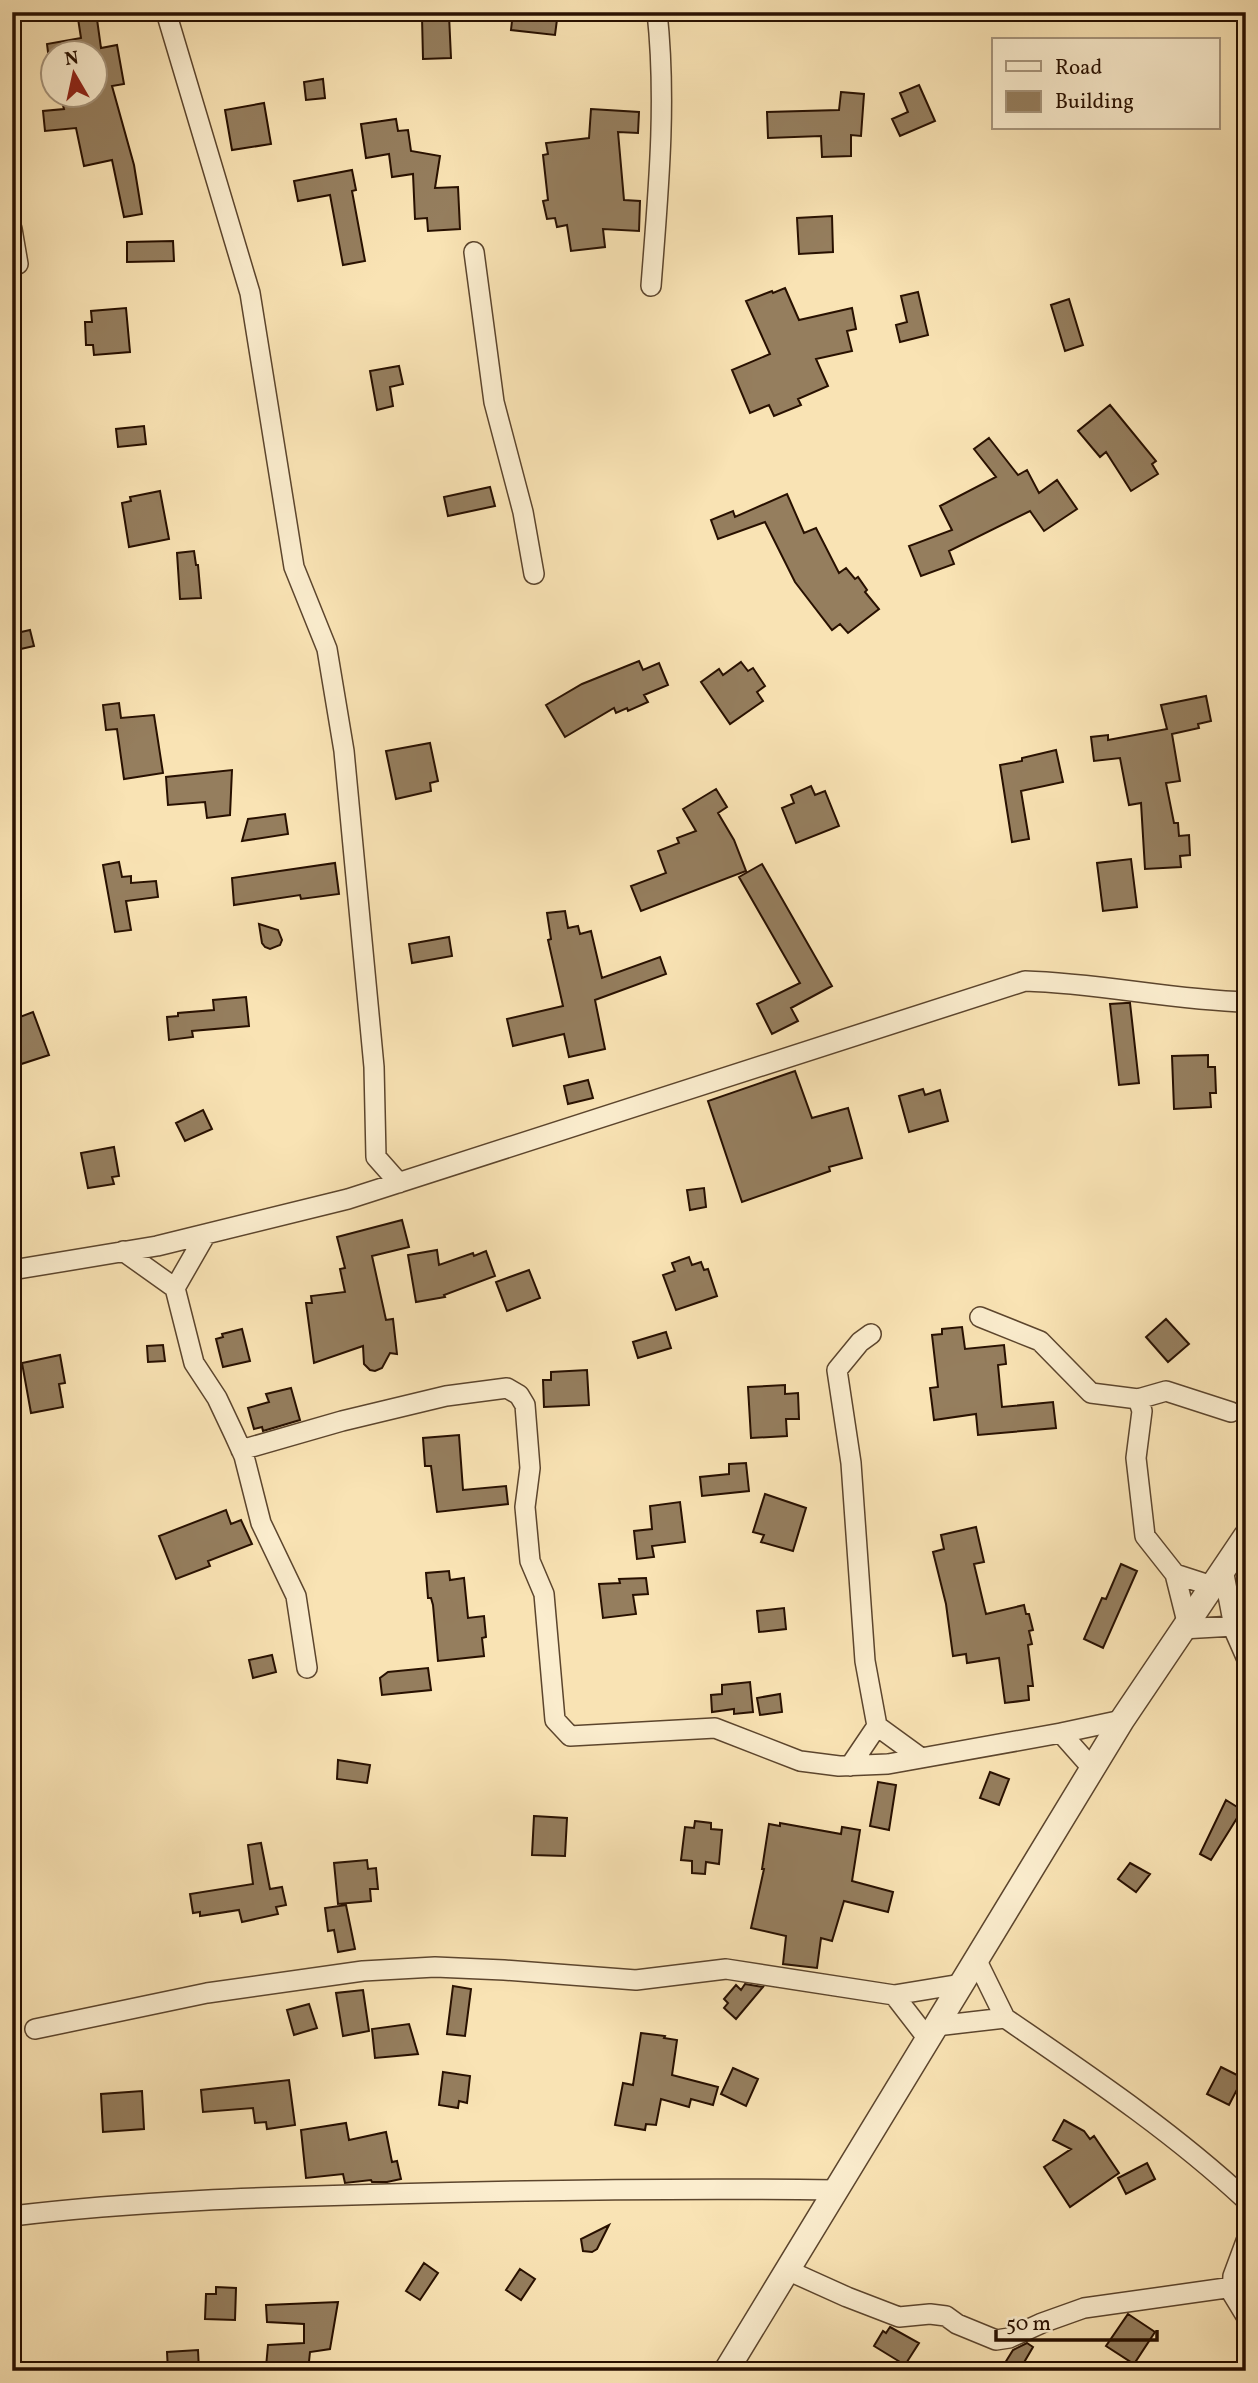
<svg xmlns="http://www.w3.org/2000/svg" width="1258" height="2383" viewBox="0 0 1258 2383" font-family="Vollkorn,serif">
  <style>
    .building { fill: #957e5e; stroke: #281000; stroke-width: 2 }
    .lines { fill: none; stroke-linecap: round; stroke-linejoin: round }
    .minor-casing { stroke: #5c452d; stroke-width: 22 }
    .tertiary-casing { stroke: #5c452d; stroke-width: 27 }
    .minor { stroke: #fbedce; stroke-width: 19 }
    .tertiary { stroke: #fbedce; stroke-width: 24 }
  </style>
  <rect width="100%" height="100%" fill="#f9e3b4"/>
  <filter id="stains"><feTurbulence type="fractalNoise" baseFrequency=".00286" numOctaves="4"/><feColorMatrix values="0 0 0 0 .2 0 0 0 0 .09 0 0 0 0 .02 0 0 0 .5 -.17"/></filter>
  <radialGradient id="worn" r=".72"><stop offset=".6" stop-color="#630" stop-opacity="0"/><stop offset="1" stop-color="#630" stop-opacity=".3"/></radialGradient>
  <path class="building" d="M77,12h19l5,36 16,-3 7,39 -12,2 22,79 8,49 -18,3 -12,-57 -28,6 -8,-38 -31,3 -2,-20 21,-2 -4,-15h34v-42h-46l-1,-8 34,-6z
    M513,12h45l-3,23 -44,-5z
    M449,15l2,43 -28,1 -1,-42z
    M323,79l2,19 -19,2 -2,-18z
    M919,85l16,36 -35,15 -8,-17 16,-7 -8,-19z
    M841,92l23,2 -3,42 -10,-1v21l-29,1 -1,-21 -53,2 -1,-26 72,-2z
    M264,103l7,41 -39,6 -7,-40z
    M591,109l48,3 -1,21 -20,-1 6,68 16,1 -1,30 -36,-2 2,18 -34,4 -4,-26 -10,2 -2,-9 -8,1 -4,-18 5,-1 -5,-45 5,-1 -2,-11 43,-5z
    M396,119l2,12 10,-1 3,21 29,5 -5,32 23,-1 2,42 -32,2 -1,-13 -12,1 -2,-45 -21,3 -3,-23 -23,4 -5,-34z
    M352,170l4,20 -4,1 13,70 -22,4 -13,-70 -32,6 -4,-20z
    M832,216l1,36 -34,2 -2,-36z
    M173,241l1,20 -47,1v-20z
    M785,288l14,32 53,-12 4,21 -9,2 5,20 -36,8 12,27 -30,13 3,6 -27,11 -5,-11 -19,8 -18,-43 38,-16 -24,-53 26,-10 1,2z
    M918,292l10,43 -28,7 -4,-17 11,-3 -6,-26z
    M1069,299l14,46 -18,6 -14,-46z
    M126,308l4,44 -36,3 -1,-10h-7l-1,-23h7l-1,-11z
    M399,366l4,18 -13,3 3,19 -16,4 -7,-39z
    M1110,405l46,56 -4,3 6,10 -27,17 -25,-39 -6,5 -22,-26z
    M144,426l2,18 -28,3 -2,-18z
    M989,438l29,37 9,-5 12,23 18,-13 20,29 -33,22 -14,-20 -81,40 5,13 -33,12 -12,-30 43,-16 -12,-24 56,-29 -22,-28z
    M490,487l5,19 -47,10 -4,-19z
    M160,491l9,48 -40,8 -7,-44 9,-2 -1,-4z
    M787,494l17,39 12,-5 23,45 7,-5 9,11 3,-2 9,13 -2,2 14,17 -31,24 -8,-9 -8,6 -37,-48 -30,-60 -47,17 -7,-19 22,-9 2,6z
    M194,551l2,14h2l3,33 -21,1 -3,-46z
    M30,630l4,16 -22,5v-17z
    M639,661l4,9 16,-7 9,22 -24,10 4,7 -20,9 -1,-3 -11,5 -2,-5 -49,29 -19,-32 36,-21z
    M741,662l7,9 5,-3 12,18 -8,6 6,9 -33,23 -29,-42 18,-13 4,6z
    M1206,696l5,25 -13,3 1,4 -27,6 8,47 -14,2 8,40h4l1,13 10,-1 1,20 -10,1 1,11 -36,2 -4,-66 -12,2 -9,-47 -26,3 -3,-24 17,-2v5l59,-11 -6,-24z
    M119,703l2,15 33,-3 9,58 -39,6 -7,-50 -11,1 -3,-25z
    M430,743l8,38 -8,2 1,8 -35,8 -10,-48z
    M1056,750l7,32 -42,9 8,48 -17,3 -12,-77 22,-4v-3z
    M232,770l-2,45 -23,3 -2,-16 -37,3 -2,-28z
    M811,786l4,9 10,-4 14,35 -43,17 -14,-35 12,-5 -3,-8z
    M716,789l11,18 -9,6 16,27 12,31 -105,40 -10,-25 35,-13 -8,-22 21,-8 -2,-5 19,-7 -13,-22z
    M285,814l3,20 -46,7 6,-22z
    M1131,859l6,48 -34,4 -6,-48z
    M119,862l3,15 9,-1v7l25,-2 2,16 -32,4 5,29 -16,2 -12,-67z
    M335,863l4,31 -38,5 -1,-4 -66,10 -2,-27z
    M762,864l70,122 -41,22 7,13 -26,13 -15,-30 43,-21 -61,-106z
    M565,911l3,17 10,-2 2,8 11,-3 11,47 58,-21 6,17 -71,26 10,49 -36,8 -5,-23 -51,12 -6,-27 56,-13 -15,-66 3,-1 -4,-26z
    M259,924l19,6 4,10 -2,5 -10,4 -5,-2 -3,-4z
    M449,937l3,19 -40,7 -3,-19z
    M246,997l3,29 -57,5 1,6 -24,3 -2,-23 11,-1v-3l36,-3 -1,-10z
    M1126,1003h4l9,80 -20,2 -9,-81z
    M33,1012l16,43 -37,12v-47z
    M1208,1055v12h7l1,26h-6l1,14 -37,2 -2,-53z
    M795,1071l17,47 36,-10 14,50 -33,9 1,4 -88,31 -34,-101z
    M588,1080l5,18 -25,6 -4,-18z
    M923,1089l2,6 15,-5 8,31 -39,11 -10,-36z
    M203,1110l9,19 -27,12 -9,-18z
    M114,1147l5,29 -7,1 2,7 -26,4 -7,-35z
    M704,1188l2,19 -16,3 -3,-20z
    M402,1220l7,27 -37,9 14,64 7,-1 4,35 -7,-1 -8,15 -7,3 -5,-1 -6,-6 -1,-18 -49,17 -8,-60h6l-1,-7 34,-4 -5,-23 5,-1 -8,-31z
    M437,1250l2,15 34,-12 1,3 12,-5 9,25 -51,19 1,2 -29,5 -8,-47z
    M689,1257l3,8 9,-3 3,8 4,-1 9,27 -41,14 -13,-35 12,-4 -3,-8z
    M529,1270l11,28 -33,13 -11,-29z
    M1166,1319l23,25 -21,18 -22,-25z
    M962,1327l3,22 39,-4 2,19 -8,1 4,42 51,-5 3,26 -78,7 -2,-21 -42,6 -4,-32 8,-1 -6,-52 10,-1v-5z
    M242,1329l8,32 -27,6 -7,-28 7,-2 -1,-3z
    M666,1332l5,16 -33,10 -5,-16z
    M163,1345l2,16 -17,1 -1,-16z
    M60,1355l5,28 -6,1 4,23 -32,6 -9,-50z
    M587,1370l2,35 -45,2 -1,-27h8v-8z
    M785,1385v9l13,-1 1,26h-13l1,17 -36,2 -3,-51z
    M291,1388l9,32 -37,11 -1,-4 -8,2 -6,-21 21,-6 -3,-8z
    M459,1435l4,55 43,-4 2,18 -71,8 -6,-46h-6l-2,-28z
    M746,1463l3,28 -47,5 -2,-19 29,-3v-10z
    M765,1494l41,14 -13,43 -32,-9 3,-7 -11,-3z
    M680,1502l5,40 -33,4 2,11 -17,2 -3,-28 18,-2 -2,-23z
    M226,1510l5,14 10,-4 11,24 -44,17 2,5 -34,13 -17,-43z
    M976,1527l8,35 -10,2 12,50 38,-9 2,9h3l4,16 -4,1 3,13 -4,1 5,41h-5l1,14 -24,3 -6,-45 -32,5 -1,-9 -13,2 -7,-52 -13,-52 11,-3 -3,-14z
    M1121,1564l16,7 -34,77 -19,-9 18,-41 4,1z
    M449,1571l1,9 14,-2 4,40 16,-2 2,21 -4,1 2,18 -46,5 -5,-56 -2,-7h-3l-2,-25z
    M646,1578l2,16 -15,1 3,19 -33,4 -4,-34 21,-1 -1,-4z
    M784,1608l2,21 -27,3 -2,-21z
    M272,1655l4,17 -23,6 -4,-18z
    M428,1668l3,22 -49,5 -2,-17 8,-6z
    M750,1682l3,30 -19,2v-5l-22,3 -1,-17 11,-1v-9z
    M780,1694l2,18 -22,3 -3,-17z
    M338,1760l32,5 -3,18 -30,-4z
    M990,1772l19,7 -10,26 -19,-7z
    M878,1782l18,3 -7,45 -19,-4z
    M1226,1800l16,10 -31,50 -11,-6z
    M534,1816l33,2 -2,38 -33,-1z
    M695,1821l16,2v6l11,1 -3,34 -13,-2 -1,12 -13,-1v-12l-11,-1 4,-33 9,1z
    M780,1823l61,11 1,-7 18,3 -8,51 41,11 -5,20 -44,-11 -12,40 -11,-3 -4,30 -34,-4 3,-28 -35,-8 13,-59h-2l7,-45 11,2z
    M261,1843l9,46 12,-2 4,18 -10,2 2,7 -36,8 -3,-12 -39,6v-4l-7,1 -3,-19 63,-10 -5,-39z
    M367,1860l1,9 8,-1 2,21h-8l1,12 -33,3 -4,-41z
    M1130,1863l20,11 -14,18 -18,-13z
    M346,1905l9,44 -17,3 -4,-22 -6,1 -3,-23z
    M745,1984l18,3 -27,32 -12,-11 4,-5 -4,-4 12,-14 5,5z
    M453,1986l18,3 -6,47 -18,-2z
    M363,1990l6,41 -26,5 -7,-43z
    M309,2004l8,24 -23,7 -7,-25z
    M409,2024l9,30 -43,4 -3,-29z
    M641,2033l24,3 -1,2 13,2 -5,35 46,12 -5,18 -22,-6 -2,8 -28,-8 -5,26 -10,-1 -1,6 -30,-5 8,-42 10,2z
    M1221,2067l22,11 -14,27 -22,-11z
    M733,2068l25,11 -12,27 -25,-12z
    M443,2072l27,4 -3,27 -8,-2 -1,7 -19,-3z
    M289,2080l6,45 -28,4 -1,-7 -11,1 -2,-15 -50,4 -2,-22z
    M142,2091l2,38 -41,3 -2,-38z
    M1064,2120l20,11 6,8 4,-3 25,37 -49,34 -26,-40 27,-18 -18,-9z
    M346,2123l3,17 37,-8 6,30 5,-1 4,18 -14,3h-15l-1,-2 -26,3 -2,-9 -37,4 -5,-48z
    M1147,2163l8,16 -29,15 -8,-16z
    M609,2225l-12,24 -5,3 -9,-1 -2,-12z
    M424,2263l14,10 -18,27 -14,-9z
    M520,2269l15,10 -14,21 -15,-10z
    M216,2287l20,1 -1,32 -30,-1 1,-25h10z
    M338,2302l-8,47 -20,3 -2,19h-29v-3l-13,-1 2,-22 36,-2v-19l-37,-2 -1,-17z
    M1128,2314l27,18 -21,32 -28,-18z
    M890,2327l29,16 -14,22 -31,-19 9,-15 3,2z
    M1027,2343l6,4 -14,24h-19l13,-21z
    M198,2350l1,21h-31l-1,-19z"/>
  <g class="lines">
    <g class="minor-casing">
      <path id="minor" d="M166,12l84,281 44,274 33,82 17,102 30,316 2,90 23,26
        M12,229l6,35
        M474,252l20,150 29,110 11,62
        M651,286c7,-91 16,-183 6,-274
        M123,1251l52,37 31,-54
        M12,1270l145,-24 191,-47 677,-218c74,2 147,19 221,21
        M175,1288l19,75 23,35 17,36 10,22 17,67 35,73 11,72
        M980,1317l60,24 51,52 47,6 4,12 -6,47 9,78 30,38
        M871,1334l-11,8 -23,28 14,93 14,198 12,65
        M1138,1399l28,-8 65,21
        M241,1450l101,-29 104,-25 61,-8 12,7 6,10 5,63 -5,39 5,54 14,33 11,126 15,16 145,-8 85,33 39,5 49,-2 173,-31
        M1223,1569l12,63 11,25
        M1187,1622l-12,-48 37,12
        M1182,1629l52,-3
        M850,1766l27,-40 44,32
        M1092,1768l-31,-35 61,-13
        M1005,2018c83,57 167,113 241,182
        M936,2026l69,-8 -29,-59
        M35,2029l172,-36 156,-22 72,-4 69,3 132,10 90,-11 168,26
        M928,2039l-34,-44 67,-11
        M12,2216c125,-15 251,-19 377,-22 148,-4 298,-6 446,-4
        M1246,2241l-13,35 -1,17 14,23
        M787,2270l60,27 52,20 31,-3 16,2 11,8 39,16 13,-2 33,-15 42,-15 149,-21"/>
    </g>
    <g class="tertiary-casing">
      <path id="tertiary" d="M726,2371l396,-651 124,-184"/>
    </g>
    <use href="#minor" class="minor"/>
    <use href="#tertiary" class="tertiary"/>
  </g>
  <rect width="1258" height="2383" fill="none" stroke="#f9e3b4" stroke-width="42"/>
  <rect x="14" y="14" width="1230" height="2355" fill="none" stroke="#281000" stroke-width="3.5"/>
  <rect x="21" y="21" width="1216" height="2341" fill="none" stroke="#281000" stroke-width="2"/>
  <rect x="992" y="38" width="228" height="91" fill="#fbedce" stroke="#a7957c" stroke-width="2"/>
  <rect x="1006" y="61" width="35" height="10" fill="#fbedce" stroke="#a7957c" stroke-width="2"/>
  <text x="1055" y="74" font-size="21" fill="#281000">Road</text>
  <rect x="1006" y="91" width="35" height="21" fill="#957e5e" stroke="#a7957c" stroke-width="2"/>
  <text x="1055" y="108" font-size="21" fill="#281000">Building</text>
  <g transform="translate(74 74) rotate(351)"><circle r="33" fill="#fbedce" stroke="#a7957c" stroke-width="2"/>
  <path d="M0-5L12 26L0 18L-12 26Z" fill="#8f2418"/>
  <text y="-10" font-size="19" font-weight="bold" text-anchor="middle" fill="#281000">N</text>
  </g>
  <path d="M996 2330v10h161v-10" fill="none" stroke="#281000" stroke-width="3.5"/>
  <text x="1006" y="2330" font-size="21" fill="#281000" stroke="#fbedce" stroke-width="5" paint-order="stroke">50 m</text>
  <rect width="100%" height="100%" filter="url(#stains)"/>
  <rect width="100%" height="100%" fill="url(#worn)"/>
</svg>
